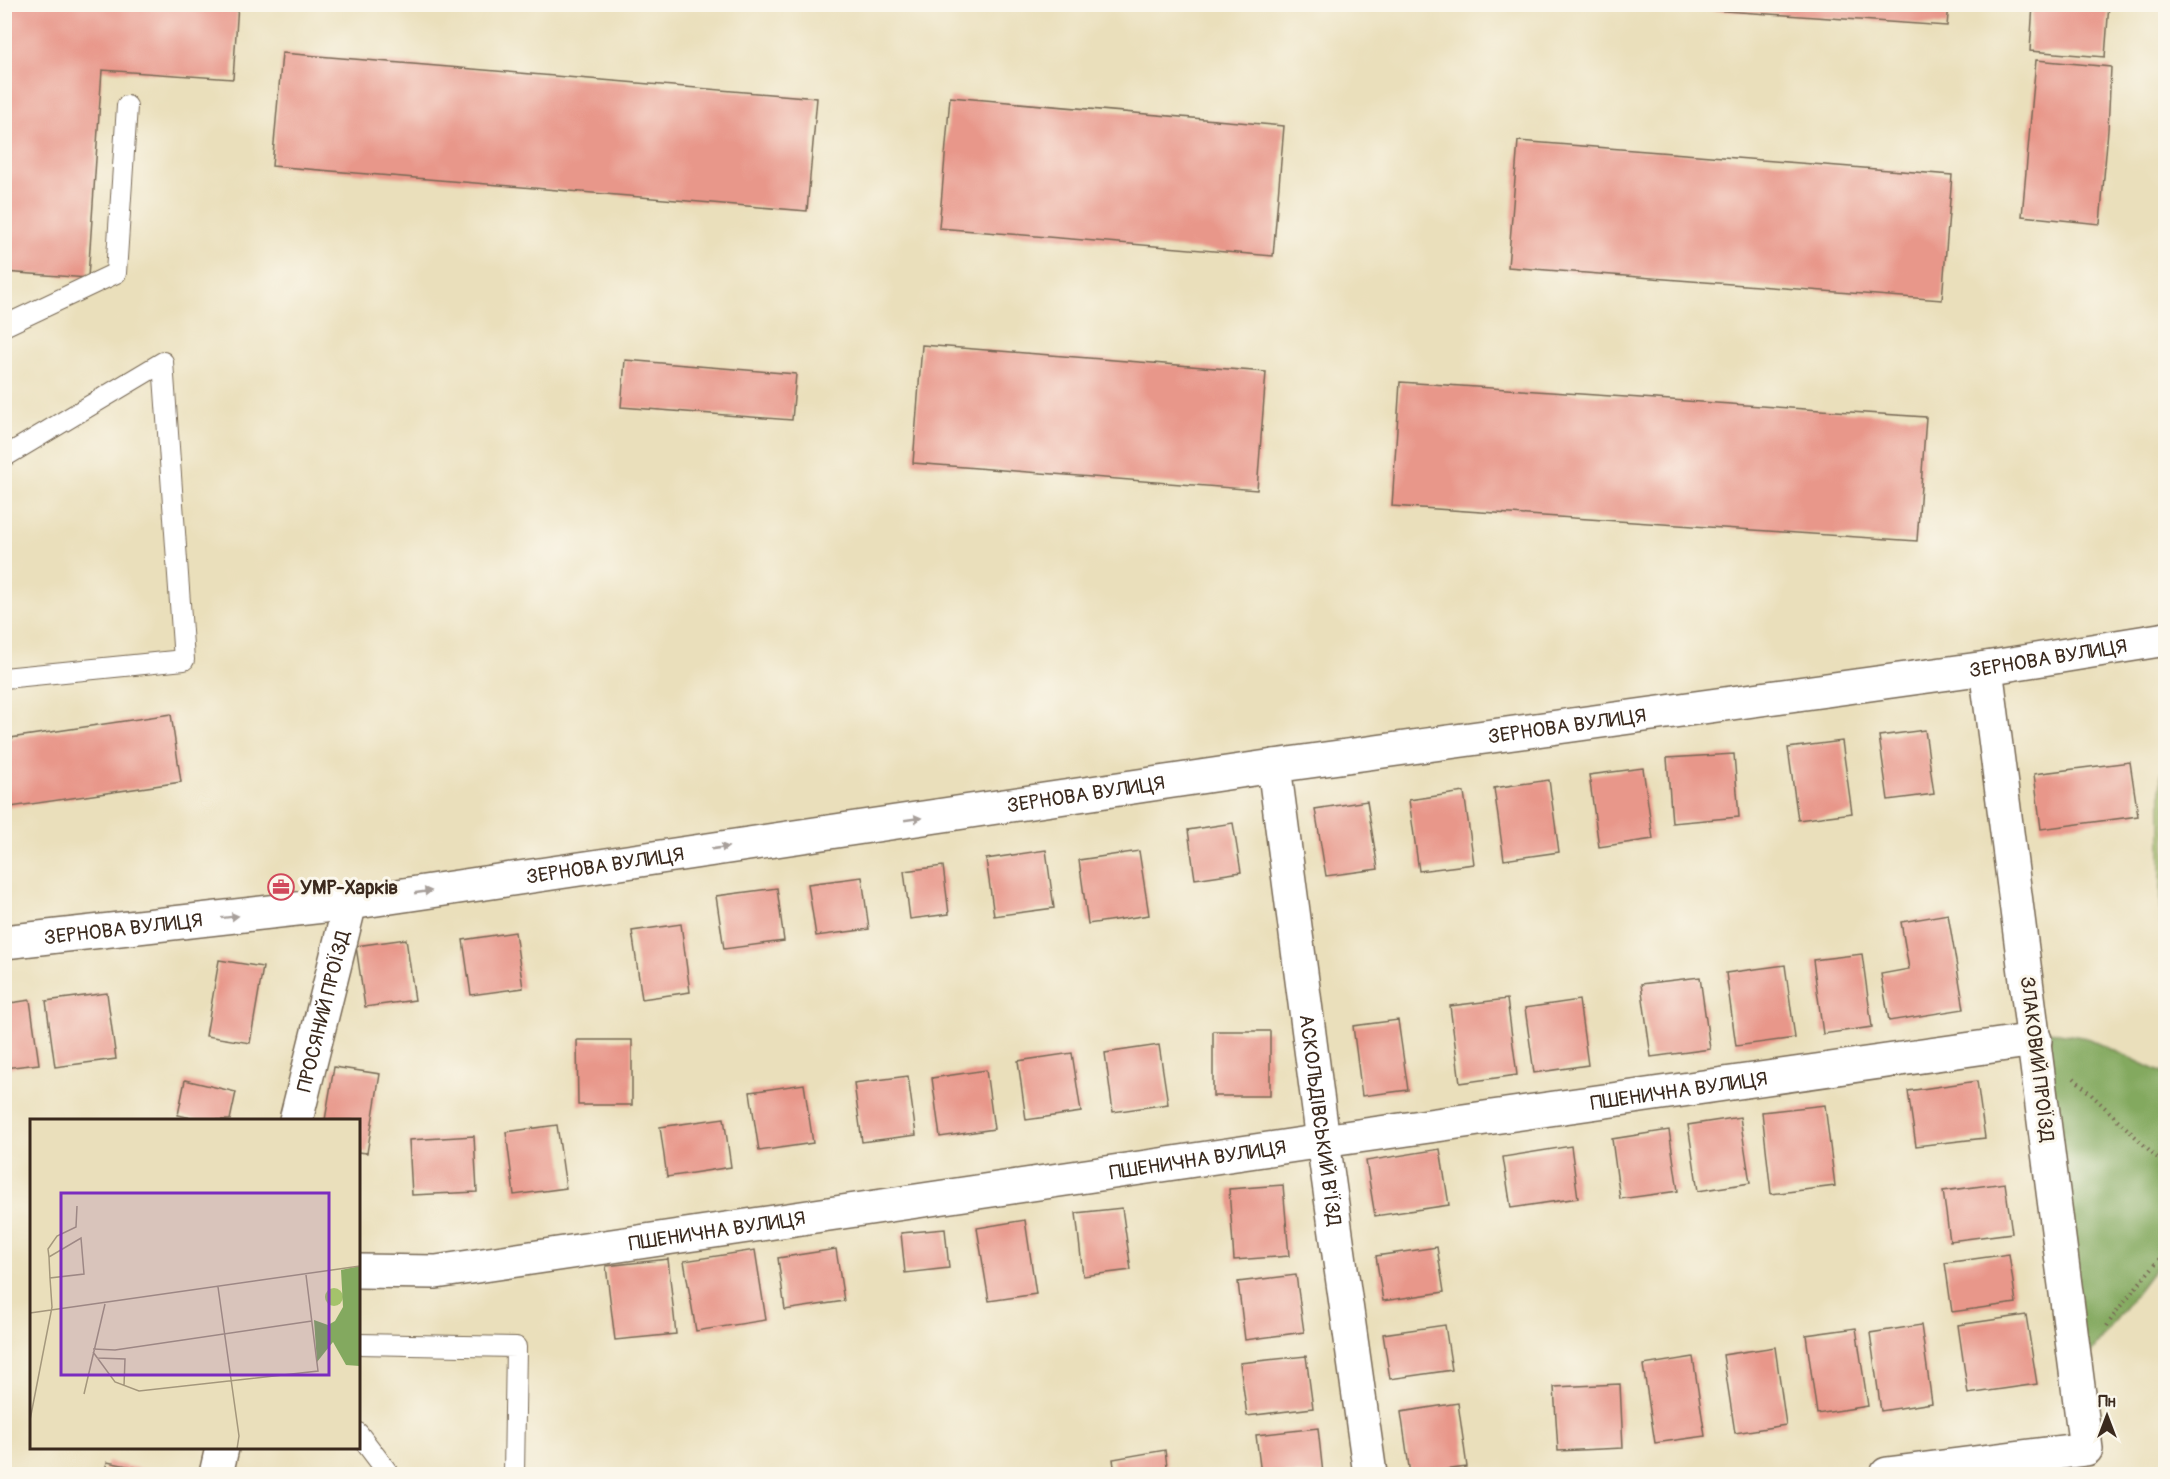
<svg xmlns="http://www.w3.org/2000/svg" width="2170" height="1479" viewBox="0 0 2170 1479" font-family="Pangolin,sans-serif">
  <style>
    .green { fill: #a4c36b; stroke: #707644; stroke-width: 1.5 }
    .forest { fill: #83a95f; stroke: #5f6a3e; stroke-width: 1.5 }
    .building { fill: #e8978a }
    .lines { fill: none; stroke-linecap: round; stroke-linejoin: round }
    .service-casing { stroke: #786955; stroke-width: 22 }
    .minor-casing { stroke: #786955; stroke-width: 36 }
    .tertiary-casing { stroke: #786955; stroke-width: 36 }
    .path { stroke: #786955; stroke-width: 4; stroke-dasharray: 1.5 4.5; stroke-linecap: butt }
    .service { stroke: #fff; stroke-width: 20 }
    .minor { stroke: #fff; stroke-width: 33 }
    .tertiary { stroke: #fff; stroke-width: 33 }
    .oneway { fill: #a79f9a }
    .labels { text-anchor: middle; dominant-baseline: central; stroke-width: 6; stroke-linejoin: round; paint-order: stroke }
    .street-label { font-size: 20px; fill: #3b2a1e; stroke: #fbf7ec }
    .poi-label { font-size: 20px; font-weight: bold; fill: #3b2a1e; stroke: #fbf7ec; text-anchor: start }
    .inset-road { fill: none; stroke: #a4977c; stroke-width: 1.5 }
    .view { fill: #7b2cbf; fill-opacity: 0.15; stroke: #7b2cbf; stroke-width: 3 }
    .inset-edge { fill: none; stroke: #3b2a1e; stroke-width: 3 }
  </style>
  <rect width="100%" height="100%" fill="#fbf7ec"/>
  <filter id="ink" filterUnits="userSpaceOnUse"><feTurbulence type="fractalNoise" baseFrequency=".0167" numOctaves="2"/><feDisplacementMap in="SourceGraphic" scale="12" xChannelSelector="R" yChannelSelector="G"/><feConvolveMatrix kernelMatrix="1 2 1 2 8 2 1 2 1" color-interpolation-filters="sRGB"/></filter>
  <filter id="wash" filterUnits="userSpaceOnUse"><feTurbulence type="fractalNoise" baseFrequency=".008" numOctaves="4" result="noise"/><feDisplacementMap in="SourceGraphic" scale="24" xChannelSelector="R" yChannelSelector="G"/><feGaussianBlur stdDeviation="1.35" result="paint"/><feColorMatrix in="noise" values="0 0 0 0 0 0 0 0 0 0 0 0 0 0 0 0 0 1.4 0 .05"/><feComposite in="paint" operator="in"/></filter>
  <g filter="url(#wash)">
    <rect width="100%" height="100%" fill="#eadfbb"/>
    <path class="green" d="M2161,772h5l-1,152h-4z"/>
    <path class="forest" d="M2048,1031l39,7 78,36v181l-89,117z"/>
    <g id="blocks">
      <path class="building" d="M4,4h234l-5,75 -131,-9 -14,208 -84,-6z
        M1652,4h297l-2,22 -295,-20z
        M2033,4h76l-4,53 -75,-6z
        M282,53l535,45 -10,113 -535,-45z
        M2036,60l75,7 -3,63 -8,94 -78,-8z
        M950,97l334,29 -11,130 -334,-28z
        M1518,141l434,34 -10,125 -434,-33z
        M922,345l344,27 -9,118 -344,-27z
        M625,360l171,14 -4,46 -171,-13z
        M1400,382l526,35 -9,124 -525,-35z
        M171,714l10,68 -177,26v-69z
        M1925,730l9,64 -46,6 -9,-64z
        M1842,741l10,72 -54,7 -10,-72z
        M1734,754l5,63 -67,6 -5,-65z
        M2130,762l8,54 -97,13 -7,-55z
        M1643,768l10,71 -54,8 -10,-72z
        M1549,780l10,72 -55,8 -10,-72z
        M1464,792l10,72 -55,7 -10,-71z
        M1367,801l11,68 -52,7 -11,-67z
        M1233,823l8,49 -46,7 -7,-49z
        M1046,850l8,58 -60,8 -8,-57z
        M1139,851l10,64 -61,9 -9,-64z
        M943,866l6,48 -39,5 -6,-48z
        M862,877l7,52 -53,7 -8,-52z
        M777,888l7,53 -60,8 -8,-53z
        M1948,914l16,95 -75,12 -8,-47 28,-5 -8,-47z
        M681,924l9,68 -48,7 -10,-68z
        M515,932l8,56 -52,7 -8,-55z
        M406,939l9,61 -50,7 -9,-61z
        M1862,954l10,73 -49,7 -10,-74z
        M219,960l44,7 -13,76 -44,-7z
        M1785,965l10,73 -59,8 -10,-73z
        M1700,977l10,72 -59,8 -10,-73z
        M107,993l9,66 -61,8 -9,-66z
        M1507,999l10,76 -57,8 -10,-77z
        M30,1000l9,64 -35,4v-64z
        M1579,1000l9,65 -54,8 -9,-65z
        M1398,1020l10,70 -46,6 -9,-70z
        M1213,1031h57v65h-57z
        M577,1040h55v65h-54z
        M1159,1045l9,59 -55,8 -8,-59z
        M1072,1053l9,59 -55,8 -8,-59z
        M334,1067l46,7 -13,79 -9,-1v-32h-33z
        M986,1070l8,59 -54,8 -8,-59z
        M908,1076l8,59 -54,7 -8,-59z
        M185,1080l51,12 -6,28h-30l-22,-5z
        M1977,1081l8,57 -69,8 -8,-55z
        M804,1084l9,59 -54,8 -9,-59z
        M1825,1105l10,81 -64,8 -9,-82z
        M1740,1117l10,66 -52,8 -10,-66z
        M724,1118l7,49 -64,10 -7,-50z
        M557,1125l9,63 -52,7 -8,-63z
        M1669,1130l9,61 -58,8 -8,-60z
        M474,1136l3,56 -65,3 -3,-55z
        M1571,1146l7,52 -67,10 -8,-51z
        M1440,1149l9,56 -74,11 -9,-55z
        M2005,1183l7,50 -62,8 -7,-50z
        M1283,1185l6,71 -55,4 -5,-71z
        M1122,1208l9,62 -48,6 -7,-63z
        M1025,1220l11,74 -47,7 -12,-73z
        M945,1229l4,39 -44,5 -4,-40z
        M1437,1247l7,45 -61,9 -7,-45z
        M836,1249l8,52 -59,9 -7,-52z
        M755,1250l11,70 -70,11 -12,-70z
        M2009,1254l7,49 -64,9 -7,-49z
        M668,1259l8,75 -61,6 -9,-74z
        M1296,1275l8,57 -59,8 -7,-58z
        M2026,1315l11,69 -69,10 -10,-69z
        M1445,1325l7,45 -62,9 -7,-45z
        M1921,1325l11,78 -51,8 -11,-78z
        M1856,1328l12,78 -51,8 -11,-79z
        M1775,1347l11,78 -51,8 -12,-78z
        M1306,1356l7,52 -66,8 -7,-53z
        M1693,1357l12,79 -50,7 -12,-78z
        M1620,1384l3,64 -65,3 -4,-64z
        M1458,1403l9,64 -57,7 -9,-62z
        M1318,1428l5,46h-62l-5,-39z
        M1165,1450l3,24h-53l-2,-15z
        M107,1462l56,11v1h-59z"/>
    </g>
  </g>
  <g filter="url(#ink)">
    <use href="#blocks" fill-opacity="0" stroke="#786955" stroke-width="1.5"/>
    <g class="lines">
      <g class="service-casing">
        <path id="service" d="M4,326l112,-53 11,-167
          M4,457l159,-95 21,298 -180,18
          M358,1344l158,3 -2,127
          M358,1433l31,41"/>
      </g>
      <g class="minor-casing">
        <g id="minor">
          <path id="s1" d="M1274,766l49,375 47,333"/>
          <path id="s2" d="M296,1120l54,-217"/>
          <path id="s3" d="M358,1271l78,1 887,-131 712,-101"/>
          <path d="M216,1474l6,-26"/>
          <path d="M1887,1474l199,-25 -100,-781"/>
        </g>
      </g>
      <g class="tertiary-casing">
        <g id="tertiary">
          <path id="s4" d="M4,942l346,-39 924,-137 712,-98 180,-29"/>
        </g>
      </g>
      <path class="path" d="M2074,1078l92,88
        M2107,1326l11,-17 48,-58"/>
      <use href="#service" class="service"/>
      <use href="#minor" class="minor"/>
      <use href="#tertiary" class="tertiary"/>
    </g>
    <defs><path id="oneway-solid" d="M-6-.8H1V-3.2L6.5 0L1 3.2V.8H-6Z" transform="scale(1.5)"/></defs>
    <g class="oneway">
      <use href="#oneway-solid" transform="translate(913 819) rotate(-8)"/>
      <use href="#oneway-solid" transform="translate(720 848) rotate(-8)"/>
      <use href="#oneway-solid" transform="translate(423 892) rotate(-8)"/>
      <use href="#oneway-solid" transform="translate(230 917) rotate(-7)"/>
    </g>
  </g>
  <defs>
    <g id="office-ring" transform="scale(1.35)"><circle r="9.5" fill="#fbf7ec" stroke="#d1495b" stroke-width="1.5"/><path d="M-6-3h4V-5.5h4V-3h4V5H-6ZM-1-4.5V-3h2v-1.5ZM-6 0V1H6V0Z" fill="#d1495b"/></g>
  </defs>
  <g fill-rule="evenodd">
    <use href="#office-ring" x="281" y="887"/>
  </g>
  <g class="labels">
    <g class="street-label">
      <text stroke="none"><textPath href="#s4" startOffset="2064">ЗЕРНОВА ВУЛИЦЯ</textPath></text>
      <text stroke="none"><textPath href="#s4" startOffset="1578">ЗЕРНОВА ВУЛИЦЯ</textPath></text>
      <text stroke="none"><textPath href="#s4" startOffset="1092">ЗЕРНОВА ВУЛИЦЯ</textPath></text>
      <text stroke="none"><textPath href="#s4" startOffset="606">ЗЕРНОВА ВУЛИЦЯ</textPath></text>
      <text stroke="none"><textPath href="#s4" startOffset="120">ЗЕРНОВА ВУЛИЦЯ</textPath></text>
      <text stroke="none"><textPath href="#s2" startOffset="112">ПРОСЯНИЙ ПРОЇЗД</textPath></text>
      <text transform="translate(2037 1059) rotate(83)">ЗЛАКОВИЙ ПРОЇЗД</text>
      <text stroke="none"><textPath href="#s3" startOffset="1334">ПШЕНИЧНА ВУЛИЦЯ</textPath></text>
      <text stroke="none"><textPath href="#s1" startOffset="357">АСКОЛЬДІВСЬКИЙ В'ЇЗД</textPath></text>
      <text stroke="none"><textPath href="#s3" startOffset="848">ПШЕНИЧНА ВУЛИЦЯ</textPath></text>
      <text stroke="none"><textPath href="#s3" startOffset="362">ПШЕНИЧНА ВУЛИЦЯ</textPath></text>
    </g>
    <g class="poi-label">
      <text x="300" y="887">УМР-Харків</text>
    </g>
  </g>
  <g transform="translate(30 1119)">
    <rect width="330" height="330" fill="#eadfbb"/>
    <path d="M295 178a9 9 0 1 1 18 0a9 9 0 1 1-18 0Z" fill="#a4c36b"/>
    <path d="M330,147v100l-14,-1 -13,-23 -16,20 -3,-42 14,5 7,-4 8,-14 -2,-37z" fill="#83a95f"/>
    <path class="inset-road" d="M19,138l1,21M188,168l21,149 -2,13M0,194l330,-47M63,230l22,1 197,-29M63,233l22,30 24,9 179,-20 -12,-96M67,239l28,1 -1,27M54,275l21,-90M0,301l22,-113 -2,-29 34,-4 -3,-36 -32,19 -1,-8 9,-13 19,-9 1,-21"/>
    <path class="view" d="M31,74h268v182h-268z"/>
    <rect width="330" height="330" class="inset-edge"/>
  </g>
  <rect width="2170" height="1479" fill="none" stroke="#fbf7ec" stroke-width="24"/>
  <g transform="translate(2107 1416)" stroke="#fbf7ec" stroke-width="4.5" paint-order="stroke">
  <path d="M0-4.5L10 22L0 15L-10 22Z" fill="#3b2a1e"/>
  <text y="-9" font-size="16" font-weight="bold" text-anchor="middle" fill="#3b2a1e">Пн</text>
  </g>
</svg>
